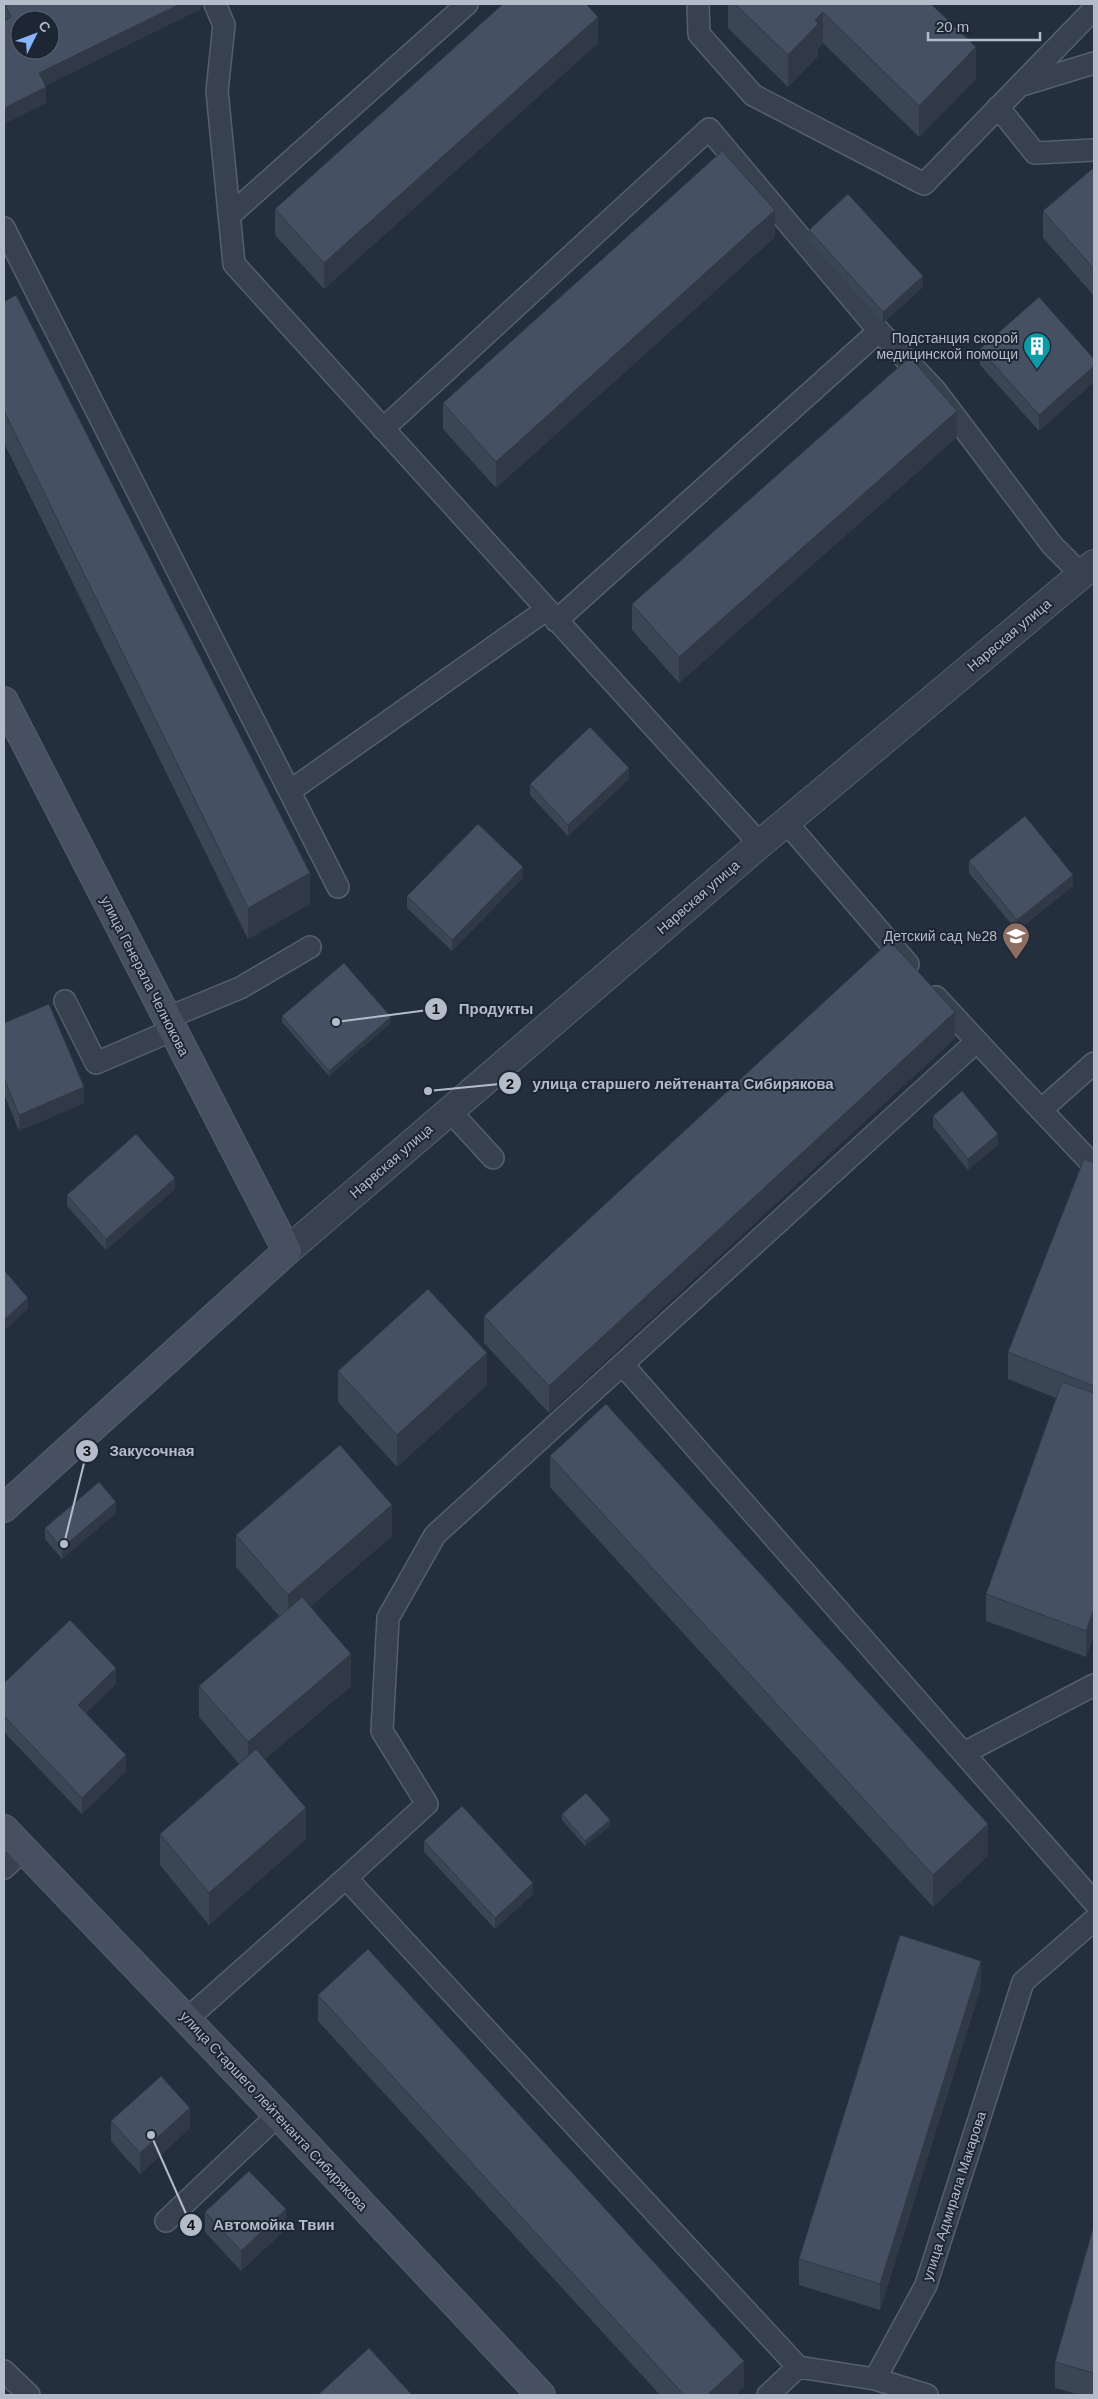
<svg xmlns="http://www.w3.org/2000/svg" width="1098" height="2399" viewBox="0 0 1098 2399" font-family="Helvetica,sans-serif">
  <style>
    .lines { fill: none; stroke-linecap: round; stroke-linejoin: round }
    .service-casing { stroke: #565f6c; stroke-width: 24 }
    .tertiary-casing { stroke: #565f6c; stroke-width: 30 }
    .secondary-casing { stroke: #565f6c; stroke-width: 30 }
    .service { stroke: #38414e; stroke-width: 21 }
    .tertiary { stroke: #38414e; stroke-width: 28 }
    .secondary { stroke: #465061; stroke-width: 28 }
    .wall { fill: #3b4654 }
    .shaded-wall { fill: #303945 }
    .building { fill: #455162; stroke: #303945; fill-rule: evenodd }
    .labels { text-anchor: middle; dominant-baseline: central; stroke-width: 4; stroke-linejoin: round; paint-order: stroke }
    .poi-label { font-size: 14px; fill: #b4bcc9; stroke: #1d2633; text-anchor: end }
    .street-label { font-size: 14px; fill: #b4bcc9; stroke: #1d2633 }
    .leader { fill: none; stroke: #b4bcc9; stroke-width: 2 }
    .callout-dot { fill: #b4bcc9; stroke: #1d2633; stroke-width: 2 }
    .mark-label { font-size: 15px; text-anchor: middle; font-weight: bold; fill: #111 }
    .callout-label { font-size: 15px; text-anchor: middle; font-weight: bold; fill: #b4bcc9; stroke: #1d2633; stroke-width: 4; stroke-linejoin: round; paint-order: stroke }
  </style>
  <rect width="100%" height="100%" fill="#242f3e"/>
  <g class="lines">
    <g class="service-casing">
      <path id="service" d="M215,4l9,21 -7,66 17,173 526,580
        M698,4l1,30 54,61 171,89 170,-175
        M1022,85l72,-22
        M998,107l37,46 59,-3
        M229,216l238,-212
        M4,228l334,659
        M383,429l326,-300 170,202
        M556,621l323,-290 56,59 117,155 30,30
        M290,791l256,-181
        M786,822l122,142
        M936,997l105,113 53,-47
        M65,1001l31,62 77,-33
        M167,1018l73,-30 70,-41
        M1041,1110l53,56
        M450,1111l43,47
        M623,1365l471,537
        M964,1753l130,-68
        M4,1868l19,-18
        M346,1878l81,-74 -45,-73 6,-113 47,-83 541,-493
        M187,2019l159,-141 452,489
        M166,2221l112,-106
        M4,2371l25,24
        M875,2379l51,-94 97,-303 71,-62
        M768,2395l30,-28 77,12 52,16"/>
    </g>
    <g class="tertiary-casing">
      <path id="tertiary" d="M287,1251l473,-407 334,-280"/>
    </g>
    <g class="secondary-casing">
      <path id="secondary" d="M4,701l283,550 -283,257
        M4,1829l274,286 263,280"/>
    </g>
    <use href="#service" class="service"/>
    <use href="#tertiary" class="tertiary"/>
    <use href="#secondary" class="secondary"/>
  </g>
  <path class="wall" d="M4,4h197v5l-155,76v18l-42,21v-103l1,-1 -1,-3z
    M728,4h203l45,75 -57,58 -96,-94 -5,5v8l-30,31 -60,-59z
    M598,43l-274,246 -49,-54v-26z
    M1094,171v125l-51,-58v-27z
    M809,230l114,57 -40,36 -74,-82z
    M775,237l-279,251 -53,-59v-26z
    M4,302l306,602 -62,35 -244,-496z
    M980,349l114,10v23l-55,49 -59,-66z
    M957,437l-278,246 -47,-53v-26z
    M629,779l-61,57 -38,-41v-11z
    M969,861l104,25 -56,45 -48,-58z
    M523,878l-71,73 -45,-43v-12z
    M282,1016l109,7 -62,53 -47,-54z
    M4,1023l80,80 -65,28 -15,-37z
    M955,1038l-406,375 -65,-70v-27z
    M933,1116l65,29 -30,25 -35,-43z
    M1094,1163v472l-8,22 -100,-36v-27l70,-196 -48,-19v-27z
    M175,1189l-69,61 -39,-44v-11z
    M338,1371l149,14 -90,82 -59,-65z
    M550,1456l438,400 -55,51 -383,-420z
    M116,1513l-54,46 -17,-20v-11z
    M236,1535l156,1 -82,71 41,79 -86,73 41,80 -97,86 -49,-60v-31l79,-70 -40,-47v-31l80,-70 -43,-49z
    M4,1683l112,1 -30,29 40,58 -44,43 -78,-82z
    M562,1814l48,12 -25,20 -23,-26z
    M424,1841l109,53 -38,35 -71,-77z
    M981,1987l-101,323 -81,-25v-26z
    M318,1995l426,392 -9,8h-75l-342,-374z
    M111,2121l79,7 -50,46 -29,-33z
    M205,2212l81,17 -45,42 -36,-39z
    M1094,2225v170h-14l-25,-7v-26z"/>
  <path class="shaded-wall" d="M180,4h21v5l-162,80v-16z
    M823,12v31l-5,5v8l-30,31v-32l27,-35z
    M598,17v26l-274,246v-26z
    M976,47v32l-57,58v-31z
    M46,87v16l-42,21v-16z
    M775,210v27l-279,251v-26z
    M923,276v11l-40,36v-11z
    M1094,366v16l-55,49v-16z
    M957,411v26l-278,246v-26z
    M629,768v11l-61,57v-11z
    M523,867v11l-71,73v-11z
    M310,873v31l-62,35v-31z
    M1073,875v11l-56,45v-11z
    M955,1012v26l-406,375v-27z
    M391,1017v6l-62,53v-5z
    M84,1087v16l-65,28v-16z
    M998,1134v11l-30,25v-11z
    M175,1178v11l-69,61v-11z
    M28,1298v11l-24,22v-11z
    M487,1353v32l-90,82v-32z
    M116,1502v11l-54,46v-11z
    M392,1505v31l-104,90v-31z
    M1094,1609v26l-8,22v-26z
    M351,1654v32l-103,88v-32z
    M116,1668v16l-38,37v-16z
    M126,1755v16l-44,43v-16z
    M306,1808v31l-97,86v-32z
    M610,1820v6l-25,20v-5z
    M988,1824v32l-55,51v-32z
    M533,1883v11l-38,35v-11z
    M981,1961v26l-101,323v-26z
    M190,2108v20l-50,46v-21z
    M286,2209v20l-45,42v-20z
    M744,2361v26l-9,8h-28z"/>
  <path class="building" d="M5,4h175l-141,69 7,14 -42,21v-87l7,-4zM20,20h30v30h-30z
    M503,4h83l12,13 -274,246 -49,-54z
    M735,4h196l45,43 -57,59 -96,-94 -8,8 3,4 -30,31z
    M722,151l53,59 -279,252 -53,-59z
    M1092,169l2,2v98l-51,-58z
    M848,194l75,82 -40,36 -74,-82z
    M16,295l294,578 -62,35 -244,-497v-109z
    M1039,297l55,62v7l-55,49 -59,-66z
    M910,357l47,54 -278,246 -47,-53z
    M590,727l39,41 -61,57 -38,-41z
    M1025,816l48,59 -56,45 -48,-59z
    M478,824l45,43 -71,73 -45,-44z
    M890,941l65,71 -406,374 -65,-70z
    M344,963l47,54 -62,54 -47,-55z
    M49,1004l35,83 -65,28 -15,-37v-55z
    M962,1091l36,43 -30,25 -35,-43z
    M136,1134l39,44 -69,61 -39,-44z
    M1084,1159l10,4v223l-86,-34z
    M4,1270l24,28 -24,22z
    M428,1289l59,64 -90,82 -59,-64z
    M1062,1382l32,11v216l-8,22 -100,-37z
    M606,1404l382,420 -55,51 -383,-419z
    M340,1445l52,60 -104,90 -52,-60z
    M99,1482l17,20 -54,46 -17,-20z
    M302,1597l49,57 -103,88 -49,-56z
    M70,1620l46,48 -38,37 48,50 -44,43 -78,-82v-33z
    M256,1749l50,59 -97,85 -49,-59z
    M586,1793l24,27 -25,21 -23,-27z
    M462,1806l71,77 -38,35 -71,-77z
    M900,1935l81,26 -101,323 -81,-25z
    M368,1949l376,412 -37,34h-23l-366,-400z
    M161,2076l29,32 -50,45 -29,-32z
    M249,2171l37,38 -45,42 -36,-39z
    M1094,2225v148l-39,-11z
    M369,2348l43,47h-94z"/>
  <defs>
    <g id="building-pin" transform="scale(1.4375)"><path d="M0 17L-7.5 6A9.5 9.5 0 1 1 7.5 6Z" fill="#0f9aa8" stroke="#1d2633"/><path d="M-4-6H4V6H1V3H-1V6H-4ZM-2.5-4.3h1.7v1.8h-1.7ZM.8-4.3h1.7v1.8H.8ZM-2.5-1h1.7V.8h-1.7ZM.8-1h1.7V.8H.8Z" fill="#fff"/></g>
    <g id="school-pin" transform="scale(1.4375)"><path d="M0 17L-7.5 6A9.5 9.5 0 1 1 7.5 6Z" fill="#8d6e63" stroke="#1d2633"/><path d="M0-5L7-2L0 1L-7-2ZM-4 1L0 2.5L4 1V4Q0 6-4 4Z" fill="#fff"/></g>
  </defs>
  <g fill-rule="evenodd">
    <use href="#building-pin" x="1037" y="346"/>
    <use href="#school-pin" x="1016" y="936"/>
  </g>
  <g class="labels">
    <g class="poi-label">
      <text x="1018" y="338">Подстанция скорой<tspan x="1018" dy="16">медицинской помощи</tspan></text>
      <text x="997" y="936">Детский сад №28</text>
    </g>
    <g class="street-label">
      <text transform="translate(1009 635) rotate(-40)">Нарвская улица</text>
      <text transform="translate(698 897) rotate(-41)">Нарвская улица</text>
      <text transform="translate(145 976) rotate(63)">улица Генерала Челнокова</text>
      <text transform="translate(391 1161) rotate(-41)">Нарвская улица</text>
      <text transform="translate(274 2111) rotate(47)">улица Старшего лейтенанта Сибирякова</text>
      <text transform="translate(954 2196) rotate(-72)">улица Адмирала Макарова</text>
    </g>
  </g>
  <path class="leader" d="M336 1022L436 1009M428 1091L510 1083M64 1544L87 1451M151 2135L191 2225"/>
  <g class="callout-dot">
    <circle cx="336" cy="1022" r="5"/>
    <circle cx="428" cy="1091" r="5"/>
    <circle cx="64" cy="1544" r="5"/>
    <circle cx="151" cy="2135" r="5"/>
    <circle cx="436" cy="1009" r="12"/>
    <circle cx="510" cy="1083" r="12"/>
    <circle cx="87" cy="1451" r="12"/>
    <circle cx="191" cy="2225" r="12"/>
  </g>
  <g class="mark-label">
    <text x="436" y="1014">1</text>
    <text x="510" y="1089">2</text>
    <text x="87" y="1456">3</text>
    <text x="191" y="2230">4</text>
  </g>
  <g class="callout-label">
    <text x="496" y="1014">Продукты</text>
    <text x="683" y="1089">улица старшего лейтенанта Сибирякова</text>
    <text x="152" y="1456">Закусочная</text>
    <text x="274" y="2230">Автомойка Твин</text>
  </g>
  <rect width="1098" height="2399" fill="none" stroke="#b4bcc9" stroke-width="10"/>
  <g transform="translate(35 35) rotate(48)"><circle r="24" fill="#1d2633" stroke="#59626f"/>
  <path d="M0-4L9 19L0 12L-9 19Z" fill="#8ab4f8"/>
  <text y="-8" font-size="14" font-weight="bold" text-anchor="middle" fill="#b4bcc9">С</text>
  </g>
  <path d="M928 32v8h112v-8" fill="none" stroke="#b4bcc9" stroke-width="2.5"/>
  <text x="936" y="32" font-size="15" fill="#b4bcc9" stroke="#1d2633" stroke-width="4" paint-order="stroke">20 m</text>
</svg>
